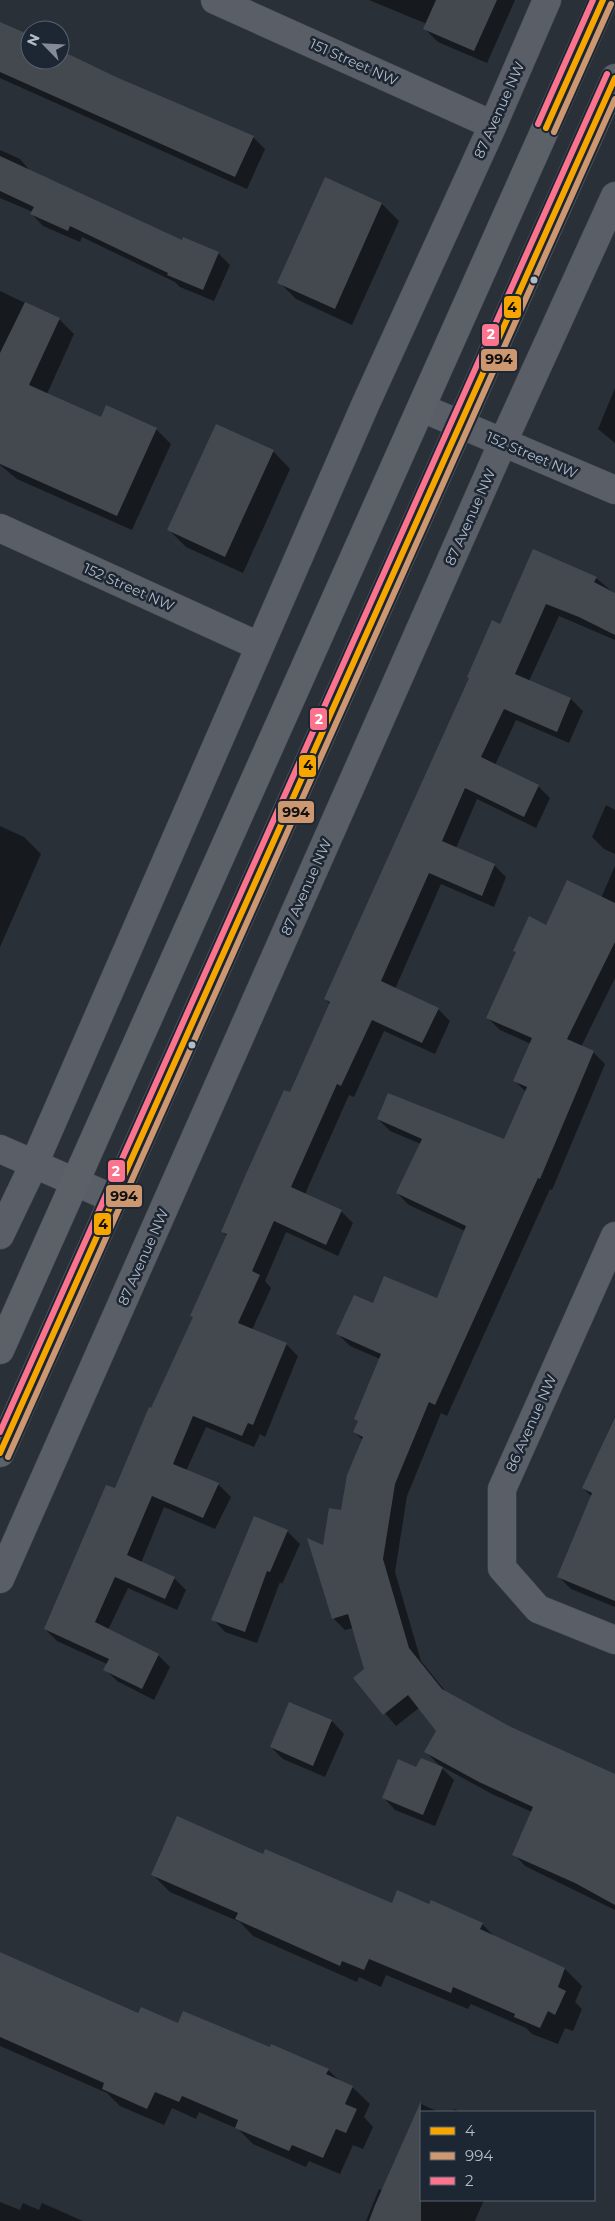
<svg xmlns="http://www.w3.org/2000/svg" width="615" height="2221" viewBox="0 0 615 2221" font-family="Montserrat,sans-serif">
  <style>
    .shadow { fill: #0007 }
    .building { fill: #444950 }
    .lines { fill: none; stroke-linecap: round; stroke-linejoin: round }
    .minor-casing { stroke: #484c53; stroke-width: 29 }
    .major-casing { stroke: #484c55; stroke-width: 29 }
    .minor { stroke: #5a5e66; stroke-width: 28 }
    .major { stroke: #5c6168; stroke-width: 28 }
    .bus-1-casing { stroke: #1d2633; stroke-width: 10 }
    .bus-2-casing { stroke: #1d2633; stroke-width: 10 }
    .bus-3-casing { stroke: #1d2633; stroke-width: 10 }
    .bus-1 { stroke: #f7a600; stroke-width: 6 }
    .bus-2 { stroke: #cd976f; stroke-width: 6 }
    .bus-3 { stroke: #fc738d; stroke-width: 6 }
    .bus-dot { fill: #b4bcc9; stroke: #1d2633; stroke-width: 2 }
    .labels { text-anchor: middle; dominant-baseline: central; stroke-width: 5; stroke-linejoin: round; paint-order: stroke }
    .street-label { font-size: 14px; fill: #b4bcc9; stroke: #1d2633 }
    .line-badge { stroke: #1d2633; stroke-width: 2 }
    .badge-label { font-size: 14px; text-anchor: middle; font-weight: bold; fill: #fff }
    .pale-badge-label { font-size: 14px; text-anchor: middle; font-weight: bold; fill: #111 }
  </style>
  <rect width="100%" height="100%" fill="#2a3038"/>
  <path class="shadow" d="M369,0h146l-28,63 -49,-21 -13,-13 2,-5z
    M0,25l30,11v24h30v-11l9,6 46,23 138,59 12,12 -18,40 -247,-111z
    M0,150l20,9 11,13 152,70 35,11 12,12 -16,36 -34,-14 -5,-5 -93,-45 -2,5 -37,-16 -11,-12 1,-2 -33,-14z
    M326,178l56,26 17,17 -47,104 -56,-26 -17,-17z
    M0,291l59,28 15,15 -27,60 54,25 55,10 15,15 -39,86 -115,-51 -17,-14z
    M615,388v55l-17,-14z
    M273,451l17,18 -47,104 -57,-26 -17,-17z
    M596,578l19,16v46l-56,-24 -30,65 42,18 12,12 -14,32 -53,-23 -21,45 43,21 12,12 -14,30 -59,-29 -21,49 38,17 12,12 -12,30 -53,-23 -46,105 43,20 12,12 -15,33 -51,-23 -30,66 -5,-2 -44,99 36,17 12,12 -15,33 -52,-24 -21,49 6,7 -19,42 34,14 12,12 -33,81 -5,-3 -6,13 -48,-20 -20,44 33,14 12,12 -16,32 -51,-22 -23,56 33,15 12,12 -9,20 -49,-22 -20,42 50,25 12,12 -16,33 -37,-19 -12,-12 2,-5 -50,-23 -12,-12 70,-139 79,-172 -2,-2 35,-80 -4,-4 68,-138 39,-90 -5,-5 175,-374z
    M606,805l9,5v44l-11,-5 -12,-12z
    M0,826l24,11 17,17 -41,93z
    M615,866v112l-34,69 12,5 12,12 -53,126 -2,-1 -103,227 -6,-3 -34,83 -12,76 26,89 25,31 65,36 104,48v134l-90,-44 -11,-12 18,-42 -40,-18 -53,-29 -13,-13 11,-21 -18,-23 -23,18 -41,-48 10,-9 -12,-41 -8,2 -12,-12 -9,-71 18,-36 21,-71 -9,-8 5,-10 -3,-3 24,-60 -30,-13 -12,-12 35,-29 64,-5 28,-69 -56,-26 -12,-12 24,-49 -31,-13 -12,-12 127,22 21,-49 -11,-11 16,-37 -31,-14 -12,-12 59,-92 54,-28z
    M615,1416v191l-44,-18 -12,-12 33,-80 -9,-9z
    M287,1531l13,13 -18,40 -2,-2 -23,61 -32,-11 -12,-13z
    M289,1704l43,17 12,13 -19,43 -42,-18 -12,-12z
    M442,1768l12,12 -19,46 -40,-16 -12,-13z
    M263,1856l129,49h38l52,19 13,13 70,32 17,17 -7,16 7,7 -9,22 -8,-3 -7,16 -26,-10 -6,-6 -55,-24 -3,5 -82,-34 -5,12 -22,-10 -2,5 -104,-46 -13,-14 -70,-30 -17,-17z
    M0,1952l139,63 132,34 57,21 12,11 12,6 18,17 -6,13 9,10 -10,22 -10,-4 -13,29 -31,-13 -3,6 -53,-23 -15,-15 -39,-17 -3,7 -24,-11 -8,17 -44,-19 -13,-13 -107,-47z
    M421,2104l18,8h-18v88h63l-9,21h-109l13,-32 4,2z
    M454,2109l7,3h-9z
    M0,2202l20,8 3,-7 16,7 3,-7 41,18h-83z"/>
  <path class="building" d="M436,0h61l-23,51 -51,-22z
    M0,22l30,13v25h30v-12l4,1v3l52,25 138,59 -19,41 -235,-105z
    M0,156l182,84 1,-3 36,15 -16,38 -36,-15 1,-2 -98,-47 -2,5 -38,-17 4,-7 -34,-16z
    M325,177l57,26 -47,106 -58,-26z
    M25,302l35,16 -31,67 72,32 5,-12 51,23 -40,88 -117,-52v-111z
    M216,424l58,26 -49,107 -58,-27z
    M533,549l64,28 -3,5 21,11v42l-36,-18 -33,-13 -31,70 56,24 -14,34 -53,-23 -23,48 58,28 -15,32 -59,-29 -23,53 53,23 -13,32 -53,-23 -48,108 58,27 -17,35 -50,-23 -31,66 -4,-2 -46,103 51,23 -16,35 -52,-24 -22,50 8,4 -22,48 49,20 -34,82 -5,-2 -6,13 -49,-20 -20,48 46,19 -16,35 -51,-22 -25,59 48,22 -10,22 -50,-22 -20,45 64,32 -17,35 -39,-19 6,-11 -65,-30 62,-144 9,3 34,-81 2,1 42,-91 -3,-1 37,-82 -6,-2 25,-58 38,-84 6,2 40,-90 -6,-3 145,-321 -2,-1 25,-57 8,4z
    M567,880l48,23v39l-48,97 27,12 -54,128 -2,-1 -103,227 -6,-3 -34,82 -12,75 26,89 33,41 69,38 104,47v131l-40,-22 -63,-28 21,-48 -54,-25 -55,-30 12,-21 -28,-36 -25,20 -30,-37 11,-9 -16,-55 -16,5 -25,-81 16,7 6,-37 12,2 6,-35 16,-38 -10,-5 5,-11 -4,-2 27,-65 -45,-20 18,-39 19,8 11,-27 53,22 29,-72 -70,-33 26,-54 -45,-20 11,-26 116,46 23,-52 -14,-6 19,-43 -46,-20 30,-66 -3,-1 16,-35 17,9z
    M615,1417v184l-58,-24 35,-84 -10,-5z
    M254,1516l34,14 -18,42 -3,-1 -22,61 -34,-12z
    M289,1702l43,18 -19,46 -43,-19z
    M421,1758l22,9 -20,48 -41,-17 16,-39 18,8z
    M177,1816l86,38 2,-5 127,54 5,-13 32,14 2,-4 52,23 -3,6 85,39 -7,19 8,4 -11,24 -7,-4 -8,17 -26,-11 1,-3 -62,-27 -2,6 -82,-34 -5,11 -22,-9 -2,5 -105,-47 3,-6 -87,-38z
    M0,1952l138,61 3,-6 37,16 5,-12 87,36 1,-3 58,25 -3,5 27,12 -8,18 12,5 -11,24 -10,-4 -13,29 -31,-13 -3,6 -54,-23 3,-8 -56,-24 -3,6 -24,-10 -8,17 -45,-20 2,-6 -104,-46z
    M421,2101v120h-52l6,-16z"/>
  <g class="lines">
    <g class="minor-casing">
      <path id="minor" d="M215,0l278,125
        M422,408l193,82
        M0,528l259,118
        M0,1149l114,50
        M0,1235l34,-71 332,-761 127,-278 54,-125
        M615,1236l-113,253v79l36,41 77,31
        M0,1579l503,-1137 112,-246"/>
    </g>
    <g class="major-casing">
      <path id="major" d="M0,1350l603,-1350
        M0,1453l615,-1375"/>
    </g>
    <use href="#minor" class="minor"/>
    <use href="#major" class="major"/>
    <g class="bus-1-casing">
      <path id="bus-1" d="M546,128l57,-128
        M0,1453l615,-1375"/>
    </g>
    <g class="bus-2-casing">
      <path id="bus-2" d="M554,132l57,-128
        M8,1457l607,-1358"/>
    </g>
    <g class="bus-3-casing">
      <path id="bus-3" d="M538,124l55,-124
        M0,1432l607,-1358"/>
    </g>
    <use href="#bus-1" class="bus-1"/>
    <use href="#bus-2" class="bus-2"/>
    <use href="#bus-3" class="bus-3"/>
  </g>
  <g class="bus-dot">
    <circle cx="534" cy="280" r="4.5"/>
    <circle cx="192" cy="1045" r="4.5"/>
  </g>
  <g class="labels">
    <g class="street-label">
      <text transform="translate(354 62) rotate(24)">151 Street NW</text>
      <text transform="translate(499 110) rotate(-66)">87 Avenue NW</text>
      <text transform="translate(532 455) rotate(23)">152 Street NW</text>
      <text transform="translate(470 517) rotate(-66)">87 Avenue NW</text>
      <text transform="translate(129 587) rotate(24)">152 Street NW</text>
      <text transform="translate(306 887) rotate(-66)">87 Avenue NW</text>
      <text transform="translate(143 1257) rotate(-66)">87 Avenue NW</text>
      <text transform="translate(531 1423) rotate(-66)">86 Avenue NW</text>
    </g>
  </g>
  <g class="line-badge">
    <rect x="503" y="295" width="19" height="24" rx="5" fill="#f7a600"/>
    <rect x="481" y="323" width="19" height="24" rx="5" fill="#fc738d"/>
    <rect x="480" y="348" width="38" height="24" rx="5" fill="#cd976f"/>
    <rect x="309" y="707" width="19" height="24" rx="5" fill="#fc738d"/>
    <rect x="298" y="754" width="19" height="24" rx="5" fill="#f7a600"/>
    <rect x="277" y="800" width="38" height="24" rx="5" fill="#cd976f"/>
    <rect x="107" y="1159" width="19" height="24" rx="5" fill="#fc738d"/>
    <rect x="105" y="1184" width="38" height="24" rx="5" fill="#cd976f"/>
    <rect x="93" y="1212" width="19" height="24" rx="5" fill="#f7a600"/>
  </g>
  <g class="badge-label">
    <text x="491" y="339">2</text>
    <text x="319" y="724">2</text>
    <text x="116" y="1176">2</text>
  </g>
  <g class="pale-badge-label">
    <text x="512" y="312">4</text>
    <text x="499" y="364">994</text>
    <text x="308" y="770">4</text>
    <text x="296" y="817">994</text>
    <text x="124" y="1201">994</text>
    <text x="103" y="1229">4</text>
  </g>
  <rect x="420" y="2111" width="175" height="90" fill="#1d2633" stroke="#59626f"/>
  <rect x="430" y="2127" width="25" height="8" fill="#f7a600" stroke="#59626f"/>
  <text x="465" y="2136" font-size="15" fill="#b4bcc9">4</text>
  <rect x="430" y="2152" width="25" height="8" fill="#cd976f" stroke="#59626f"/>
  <text x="465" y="2161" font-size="15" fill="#b4bcc9">994</text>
  <rect x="430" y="2177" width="25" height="8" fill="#fc738d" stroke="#59626f"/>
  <text x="465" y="2186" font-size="15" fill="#b4bcc9">2</text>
  <g transform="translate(45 45) rotate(294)"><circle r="24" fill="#1d2633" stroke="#59626f"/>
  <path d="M0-4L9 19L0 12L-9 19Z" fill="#848b96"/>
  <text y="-8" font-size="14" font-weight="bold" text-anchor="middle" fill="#b4bcc9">N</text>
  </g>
</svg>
